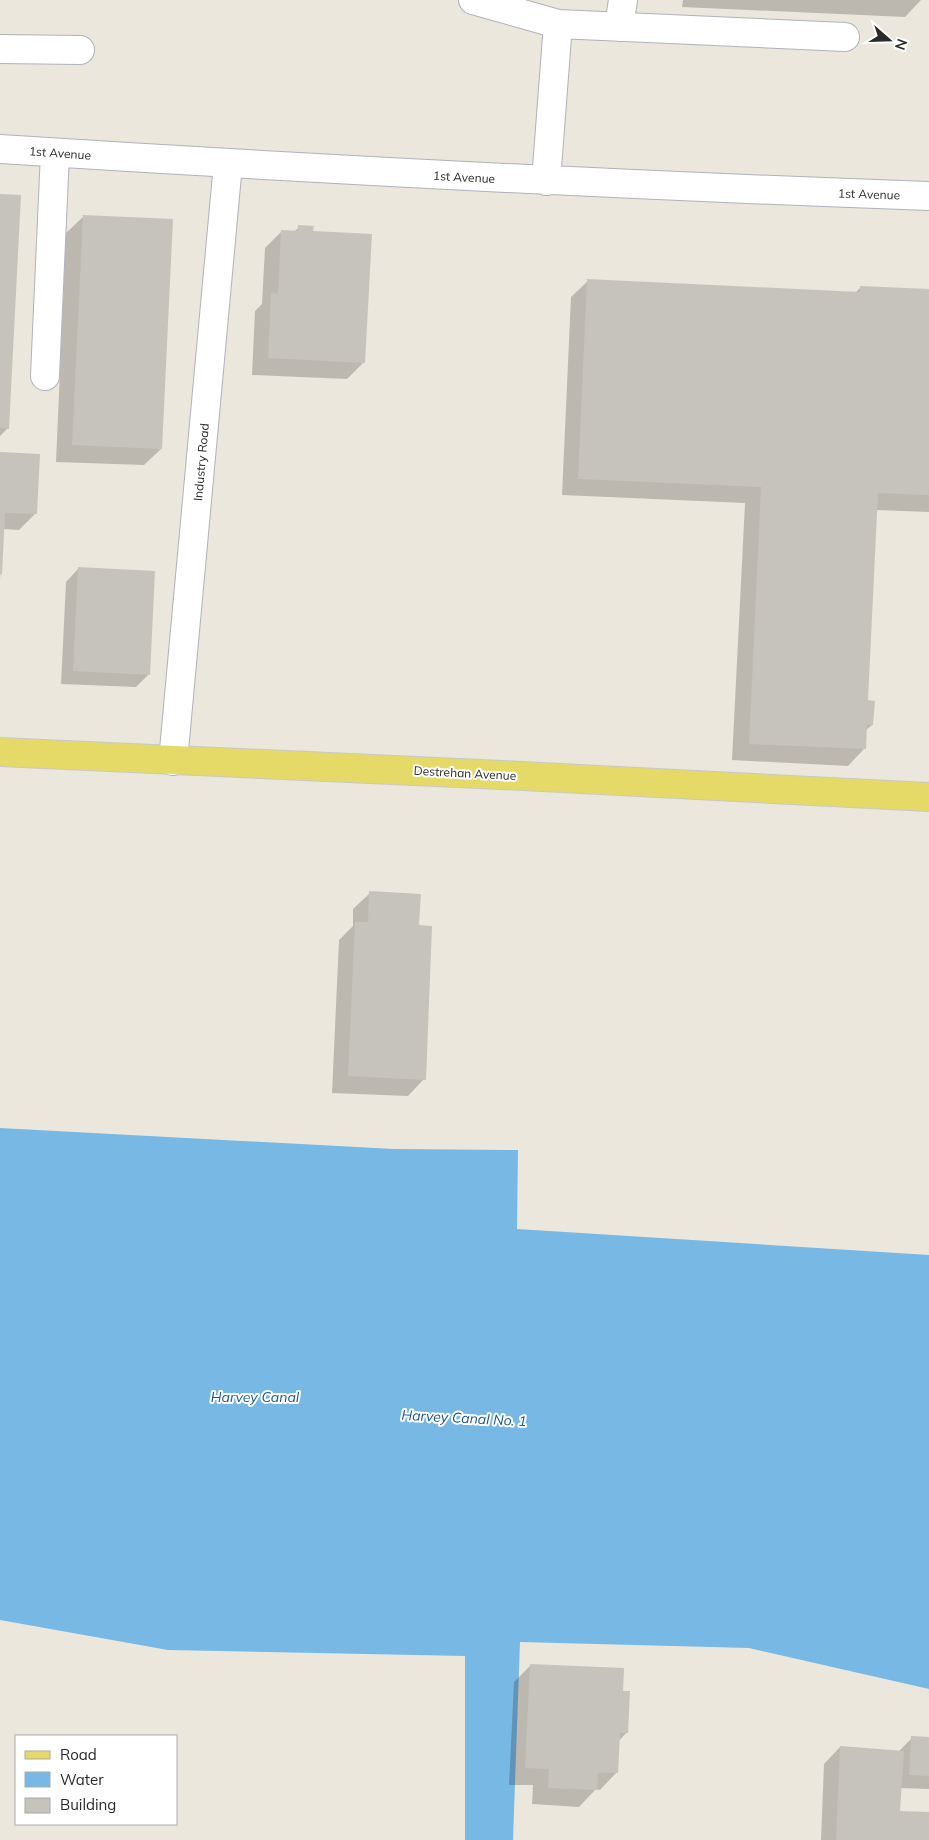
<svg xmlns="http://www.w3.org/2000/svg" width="929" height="1840" viewBox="0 0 929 1840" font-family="Mulish,sans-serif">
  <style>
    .water { fill: #78b8e5 }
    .shadow { fill: #0003 }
    .building { fill: #c6c3bc }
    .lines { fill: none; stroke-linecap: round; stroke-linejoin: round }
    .minor-casing { stroke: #b0b1bc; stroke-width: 30 }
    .major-casing { stroke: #c8c8c8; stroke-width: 30 }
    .minor { stroke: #fff; stroke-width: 28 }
    .major { stroke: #e5da67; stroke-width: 28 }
    .labels { text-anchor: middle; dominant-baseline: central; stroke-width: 4; stroke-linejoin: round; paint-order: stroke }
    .street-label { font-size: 12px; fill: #2a2a2a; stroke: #fff }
    .water-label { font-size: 14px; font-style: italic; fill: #18558f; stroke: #fff }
  </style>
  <rect width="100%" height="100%" fill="#ebe7dd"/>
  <path class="water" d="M0,1128l394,21 124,1 -1,79 412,26v434l-180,-41 -229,-6 -7,198h-48v-184l-297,-6 -168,-30z"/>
  <path class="shadow" d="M683,0h238l-16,17 -223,-10z
    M0,196l8,232 -8,8z
    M83,217l78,232 -17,16 -88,-3 10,-229z
    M299,227l13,6 52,129 -17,17 -95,-4 3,-64 7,-7 3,-56 17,-17 12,1z
    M588,281l267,12 6,-6 68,3v222l-53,-2 -10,192 6,23 -7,6 -1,18 -16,17 -116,-6 13,-257 -183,-8 9,-198z
    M0,453l36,60 -17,17 -16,-1 -3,51z
    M78,569l71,105 -13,13 -75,-3 5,-102z
    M370,893l48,34 6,152 -16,17 -76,-3 7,-153 14,-14v-17z
    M530,1666l92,26 5,40 -9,10 -2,31 -16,17 -4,-1 -17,18 -47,-3 1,-19h-24l5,-103z
    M912,1738h17v51l-29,-1 -2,24 31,1v27h-108l3,-76 16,-17 59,4z"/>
  <path class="building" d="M0,194l21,1 -12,234 -9,-1z
    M83,215l90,4 -11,230 -90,-4z
    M298,225l16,1 -1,5 59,3 -7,129 -97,-5 3,-65 7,1 3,-64 17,1z
    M587,279l273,13v-6l69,3v206l-51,-2 -10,207 7,1 -2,24h-6l-1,24 -117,-5 12,-257 -183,-8z
    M0,452l40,2 -3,60 -32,-1 -3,61h-2z
    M78,567l77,4 -5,104 -77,-4z
    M369,891l52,3 -2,31 13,1 -6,154 -78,-4 7,-154h13z
    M530,1664l94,4 -1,23h7l-2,42h-8l-2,40h-20l-1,17 -49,-2 1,-19 -24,-1z
    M911,1736l18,1v39l-20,-1z
    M840,1746l64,5 -4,60 29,1v28h-93z"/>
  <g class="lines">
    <g class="minor-casing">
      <path id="minor" d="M473,0l85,24
        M619,27l4,-27
        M0,49l80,1
        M0,149c310,20 619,36 929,47
        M546,181l12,-157 287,13
        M45,376l10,-223
        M173,761l55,-597"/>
    </g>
    <g class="major-casing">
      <path id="major" d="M0,752l502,23 427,22"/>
    </g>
    <use href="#minor" class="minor"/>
    <use href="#major" class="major"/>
  </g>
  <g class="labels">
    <g class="street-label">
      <text transform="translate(60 153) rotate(4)">1st Avenue</text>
      <text transform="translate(464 177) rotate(3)">1st Avenue</text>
      <text transform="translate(869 194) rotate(2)">1st Avenue</text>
      <text transform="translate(201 462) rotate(-85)">Industry Road</text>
      <text transform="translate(465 773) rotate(3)">Destrehan Avenue</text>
    </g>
    <g class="water-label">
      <text x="255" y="1397">Harvey Canal</text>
      <text transform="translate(464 1418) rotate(3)">Harvey Canal No. 1</text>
    </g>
  </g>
  <rect x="15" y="1735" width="162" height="90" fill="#ffffff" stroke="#aaaaaa"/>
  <rect x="25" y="1751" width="25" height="8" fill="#e5da67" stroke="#aaaaaa"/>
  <text x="60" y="1760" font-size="15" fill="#2a2a2a">Road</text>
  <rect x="25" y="1772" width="25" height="15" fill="#78b8e5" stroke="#aaaaaa"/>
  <text x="60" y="1785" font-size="15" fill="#2a2a2a">Water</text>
  <rect x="25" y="1798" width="25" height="15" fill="#c6c3bc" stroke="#aaaaaa"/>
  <text x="60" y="1810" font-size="15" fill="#2a2a2a">Building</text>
  <g transform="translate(889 40) rotate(110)" stroke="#ffffff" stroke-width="4" paint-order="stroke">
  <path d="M0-4L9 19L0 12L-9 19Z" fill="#2a2a2a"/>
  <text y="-8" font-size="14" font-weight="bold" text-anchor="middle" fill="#2a2a2a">N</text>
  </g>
</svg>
